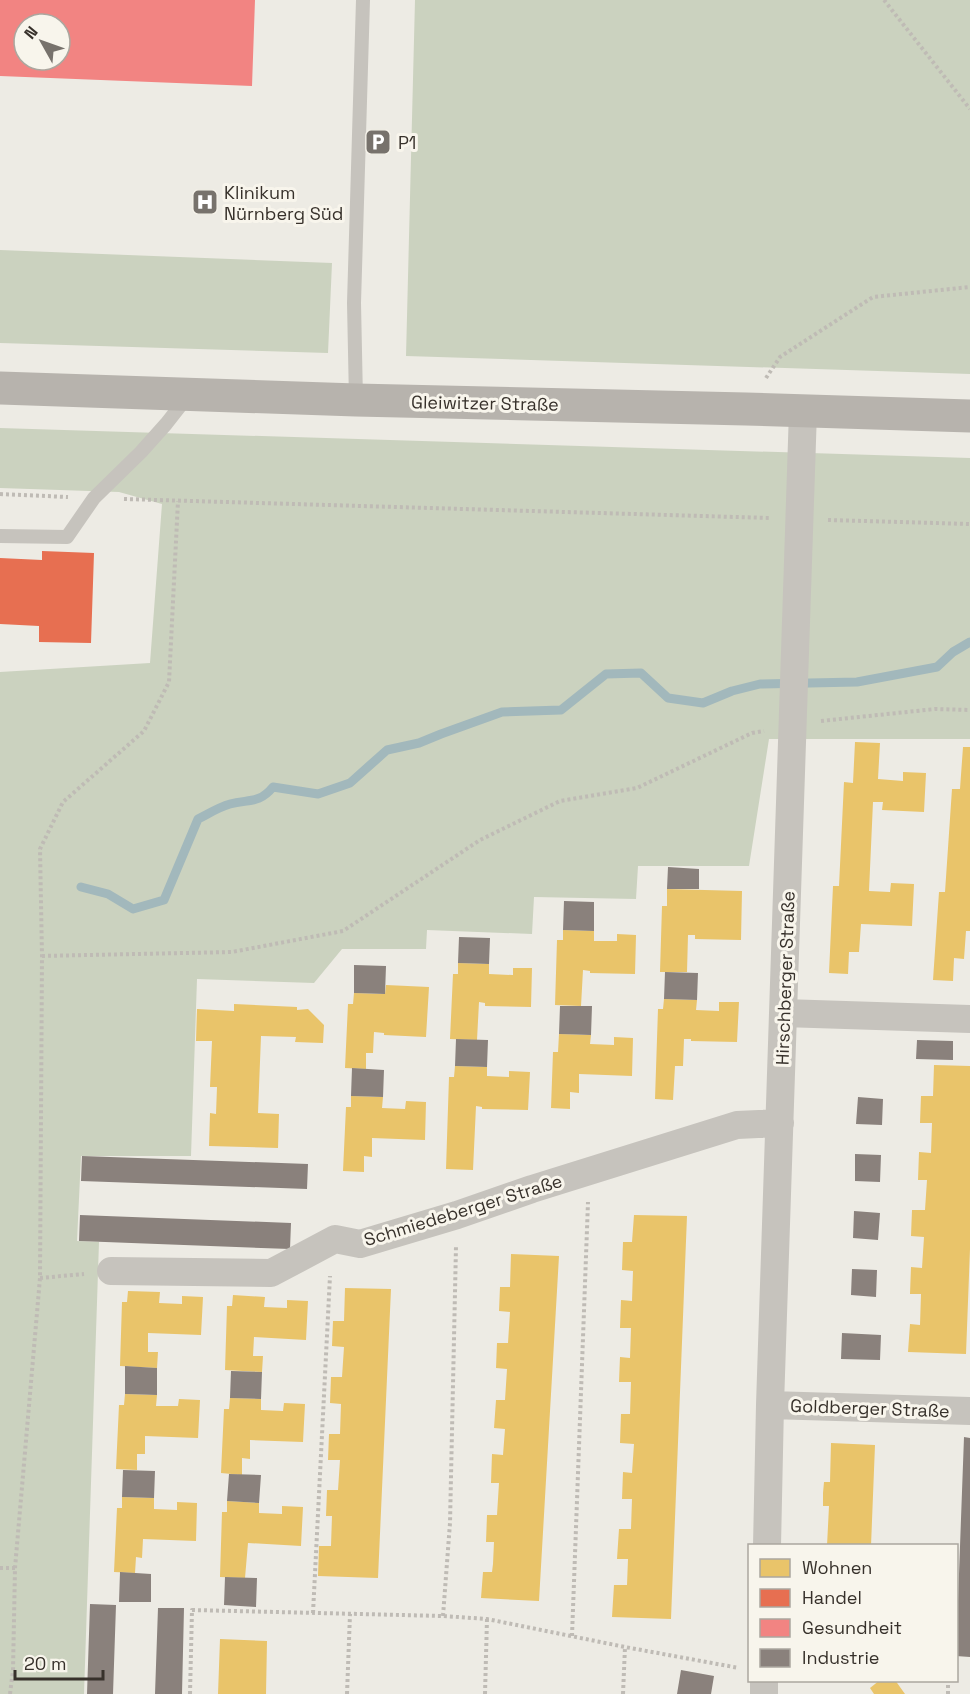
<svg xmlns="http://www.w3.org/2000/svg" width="970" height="1694" viewBox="0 0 970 1694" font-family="'Space Grotesk',sans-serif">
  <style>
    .green { fill: #cbd2bf }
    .homes { fill: #e9c46a }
    .shops { fill: #e76f51 }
    .health { fill: #f28482; fill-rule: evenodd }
    .industry { fill: #8a817c }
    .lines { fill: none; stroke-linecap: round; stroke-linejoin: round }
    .stream { stroke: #a2b8bc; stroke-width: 9 }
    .path { stroke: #bfbbb5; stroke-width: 4; stroke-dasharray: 3 3; stroke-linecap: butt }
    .lane { stroke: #c6c3bd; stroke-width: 14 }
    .street { stroke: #c6c3bd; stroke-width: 28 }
    .secondary { stroke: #b7b3ad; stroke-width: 33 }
    .labels { text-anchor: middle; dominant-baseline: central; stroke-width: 6; stroke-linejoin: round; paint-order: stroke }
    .poi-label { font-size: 18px; fill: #37312b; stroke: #f8f5ec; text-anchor: start }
    .street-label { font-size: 18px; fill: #37312b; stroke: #f8f5ec }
  </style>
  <rect width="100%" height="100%" fill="#edebe4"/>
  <path class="green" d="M415,0h555v374l-564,-18z
    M0,250l332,13 -4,90 -328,-10z
    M0,428l970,30v281h-201l-20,127h-111l-2,33 -102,-2 -2,37 -105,-4 -1,19h-84l-28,34 -117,-4 -6,177h-110l-4,85 22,1 -15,452h-84v-1022l150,-9 12,-159 -43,-12 -119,-4z"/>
  <path class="homes" d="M855,742l25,1 -2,36 25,2v-9l23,1 -2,39 -42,-2 1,-8h-10l-4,89 21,1 1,-9 23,1 -2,42 -51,-2 -2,28h-10l-1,22 -19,-1 4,-87h6l5,-104 9,1z
    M963,747h7v184h-4l-2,28 -10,-1 -1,23 -20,-1 6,-88h6l7,-103h8z
    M667,889l75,2 -1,49 -46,-1v-4h-7l-1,37h-27l2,-66h5z
    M563,930l31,1v10h23v-7l19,1 -1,39 -45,-1v-2l-7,-1 -2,36 -26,-1 2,-65h6z
    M458,963l31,1v10l24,1v-7h19l-1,39 -46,-1v-3l-6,-1 -2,38 -27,-1 3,-65h5z
    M386,985l43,2 -3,50 -42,-2v-2l-10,-1 -1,21h-7v16l-21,-1 3,-64h5l1,-11 31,1z
    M664,999l33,1 -1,10 23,1v-9h20l-2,40 -46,-1v-2h-7l-1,27h-8l-2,34 -18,-1 3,-90h5z
    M234,1004l63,3v3l11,-1 16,16 -1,18 -28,-1 1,-5 -35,-1 -3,77 21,1 -1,34 -69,-2 1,-33 6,1 1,-27h-7l2,-46h-16l1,-32 37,2z
    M559,1034l32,1 -1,9 24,1v-8l19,1 -1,38 -53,-2v19l-9,-1v17l-19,-1 2,-56h5z
    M934,1065l36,1v183l-4,105 -58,-2 2,-28 10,1 1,-31h-11l1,-27 11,1 2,-31 -13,-1 1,-26h13l2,-30h-9l1,-28 12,1 1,-30h-12l1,-27h12z
    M455,1066l32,1v9l22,1v-6l21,1 -2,38 -46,-1v-2l-6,-1 -3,64 -27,-1 3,-92h5z
    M351,1096l32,1 -1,11 23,1 1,-8 20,1 -1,38 -53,-2v19l-8,-1v16l-21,-1 3,-64h5z
    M634,1215l53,1 -16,403 -59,-2 2,-32h13l1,-26h-11l2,-30h12l1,-30h-10l1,-27 9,1 2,-29 -14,-1 1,-29h9l1,-32h-12l1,-25 10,1 1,-30h-11l1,-28 11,1 1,-30 -11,-1 1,-28h9z
    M511,1254l48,2 -20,345 -58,-3 2,-26h9l1,-8 1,-22h-8l1,-27h10l2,-32h-8l1,-29 11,1 2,-26 -11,-1 2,-28h9l2,-31 -11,-1 1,-25h11l2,-31 -11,-1 1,-24h10z
    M345,1288l46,1 -13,289 -60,-2 1,-30h12l1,-30h-6l1,-26h11l2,-30h-12l1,-26h11l1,-30 -11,-1 1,-26h11l2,-30 -12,-1 1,-25h11z
    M128,1291l32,1 -1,11 23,1v-8l21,1 -2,38 -53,-2v19h10l-1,16 -37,-2 2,-64h5z
    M233,1295l32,2 -1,10 23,1v-8l21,1 -2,39 -52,-3 -1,19h10l-1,16 -37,-2 2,-64h5z
    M125,1394l32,1 -1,11h22l1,-7 21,1 -2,38 -53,-2v18h-8v16l-21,-1 3,-64h5z
    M230,1398l31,1v11l22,1 1,-8 21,1 -2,38 -53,-2v19l-8,-1v17l-21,-2 3,-64h5z
    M831,1443l44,2 -4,101h-44l2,-40h-6v-13l1,-11h6z
    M122,1497l32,1v11l23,1v-8l20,1 -1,38 -53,-2 -1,19 -6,-1 -1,16 -21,-1 3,-64h5z
    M227,1501l32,2v10l23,1v-8l21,1 -2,39 -53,-3 -3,35 -25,-1 2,-65h5z
    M220,1639l47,2 -1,53h-48z
    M880,1680h15l10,14h-31l-4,-6z"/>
  <path class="shops" d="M42,551l52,2 -3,90 -52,-1v-16l-39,-2v-66l42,2z"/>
  <path class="health" d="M0,0h255l-3,86 -252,-10zM24,24h36v36h-36z"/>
  <path class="industry" d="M668,867l31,2v20h-32z
    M564,901l30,1v29l-31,-1z
    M459,937l31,1 -1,26 -31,-1z
    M354,965l32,1 -1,28 -31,-1z
    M665,972l33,1 -1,27 -33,-1z
    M560,1006h32l-1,29 -32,-1z
    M456,1039l32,1 -1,27 -32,-1z
    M917,1040l36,1v19l-37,-1z
    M352,1068l32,2 -1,27 -32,-1z
    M858,1097l25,2 -1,26 -26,-1z
    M855,1154l26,1 -1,27 -25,-1z
    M82,1156l226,8 -1,25 -226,-8z
    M854,1211l26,2 -2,27 -25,-2z
    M80,1215l211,8 -1,26 -211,-8z
    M852,1269l25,1 -1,27 -25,-2z
    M842,1333l39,2 -1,25 -39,-1z
    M125,1366l32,2v27l-32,-1z
    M231,1371l31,1 -1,27 -31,-1z
    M964,1437l6,1v219l-14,-1z
    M123,1470l32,1 -1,27 -32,-1z
    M229,1474l32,1 -2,28 -32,-2z
    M120,1572l31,2v28h-32z
    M225,1577l32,1 -1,29 -32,-2z
    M90,1604l26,1 -3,89h-26z
    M158,1608h26l-2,86h-27z
    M681,1670l33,6 -3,18h-34z"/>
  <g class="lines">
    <path class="stream" d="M81,887l27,7 25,15 31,-9 34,-81c10,-5 21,-12 32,-15 19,-5 29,0 43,-17l45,7 32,-11 37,-33 32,-7 22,-9 61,-22 59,-2 45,-36 35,-1 27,25 35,5 29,-12 28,-7 97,-2 80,-15 16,-15 17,-10"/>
    <path class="path" d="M884,0l86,109
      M766,378l14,-21 93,-60 97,-10
      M0,494l68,3
      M124,499l646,19
      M828,520l142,4
      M821,721l114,-12 35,1
      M42,956l190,-4 111,-21 137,-91 80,-39 77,-13 115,-55 12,-2
      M40,1278l44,-4
      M0,1568h15
      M313,1613l17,-337
      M443,1616l7,-93 6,-277
      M572,1636l16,-434
      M10,1694l3,-24 2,-102 25,-290 2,-322 -2,-107 23,-47 81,-71 25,-49 9,-181
      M190,1694l2,-84 251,6 44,3 138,28 114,21
      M347,1694l3,-80
      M485,1694l2,-75
      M623,1694l2,-47
      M948,1694v-14"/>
    <path class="lane" d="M356,400l-2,-97 9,-303
      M0,536l67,1 27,-39 47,-46 25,-28 22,-28"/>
    <path class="street" d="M783,1013l187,6
      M111,1271l160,2 64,-34 25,5 97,-29 75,-26 205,-64 43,-2
      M770,1405l200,6
      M767,1546l3,-141 33,-994
      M764,1694v-14"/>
    <path class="secondary" d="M0,388l356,12 390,9 224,7"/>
  </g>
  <defs>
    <g id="parking-square" transform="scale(1.35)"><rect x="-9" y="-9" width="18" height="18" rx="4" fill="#77726c" stroke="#f8f5ec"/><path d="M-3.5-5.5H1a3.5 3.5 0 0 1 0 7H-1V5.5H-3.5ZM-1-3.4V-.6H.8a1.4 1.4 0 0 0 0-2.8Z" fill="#fff"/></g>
    <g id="hospital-square" transform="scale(1.35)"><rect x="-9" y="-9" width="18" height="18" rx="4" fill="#77726c" stroke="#f8f5ec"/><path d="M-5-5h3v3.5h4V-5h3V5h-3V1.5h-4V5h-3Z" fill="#fff"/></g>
  </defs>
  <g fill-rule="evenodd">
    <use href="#parking-square" x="378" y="142"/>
    <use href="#hospital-square" x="205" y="202"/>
  </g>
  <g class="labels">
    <g class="poi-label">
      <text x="398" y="142">P1</text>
      <text x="224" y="192">Klinikum<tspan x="224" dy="21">Nürnberg Süd</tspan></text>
    </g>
    <g class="street-label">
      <text transform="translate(485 403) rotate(1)">Gleiwitzer Straße</text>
      <text transform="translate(785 978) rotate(-88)">Hirschberger Straße</text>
      <text transform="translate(463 1210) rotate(-17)">Schmiedeberger Straße</text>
      <text transform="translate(870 1408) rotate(2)">Goldberger Straße</text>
    </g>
  </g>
  <rect x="748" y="1544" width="210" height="138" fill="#f8f5ec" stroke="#aba79f" stroke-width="1.5"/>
  <rect x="760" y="1559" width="30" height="18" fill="#e9c46a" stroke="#aba79f" stroke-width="1.5"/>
  <text x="802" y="1574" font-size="18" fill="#37312b">Wohnen</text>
  <rect x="760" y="1589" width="30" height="18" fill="#e76f51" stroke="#aba79f" stroke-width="1.5"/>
  <text x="802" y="1604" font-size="18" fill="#37312b">Handel</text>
  <rect x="760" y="1619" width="30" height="18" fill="#f28482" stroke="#aba79f" stroke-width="1.5"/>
  <text x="802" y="1634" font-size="18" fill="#37312b">Gesundheit</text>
  <rect x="760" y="1649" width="30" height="18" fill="#8a817c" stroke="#aba79f" stroke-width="1.5"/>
  <text x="802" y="1664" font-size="18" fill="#37312b">Industrie</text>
  <g transform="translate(42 42) rotate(310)"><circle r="28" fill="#f8f5ec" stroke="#aba79f" stroke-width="1.5"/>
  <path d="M0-4.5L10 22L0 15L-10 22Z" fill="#77726c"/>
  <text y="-9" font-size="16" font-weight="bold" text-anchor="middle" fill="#37312b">N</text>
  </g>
  <path d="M15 1670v9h88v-9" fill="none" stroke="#37312b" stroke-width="3"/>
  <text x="24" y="1670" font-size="18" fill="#37312b" stroke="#f8f5ec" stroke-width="4.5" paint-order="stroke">20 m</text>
</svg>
